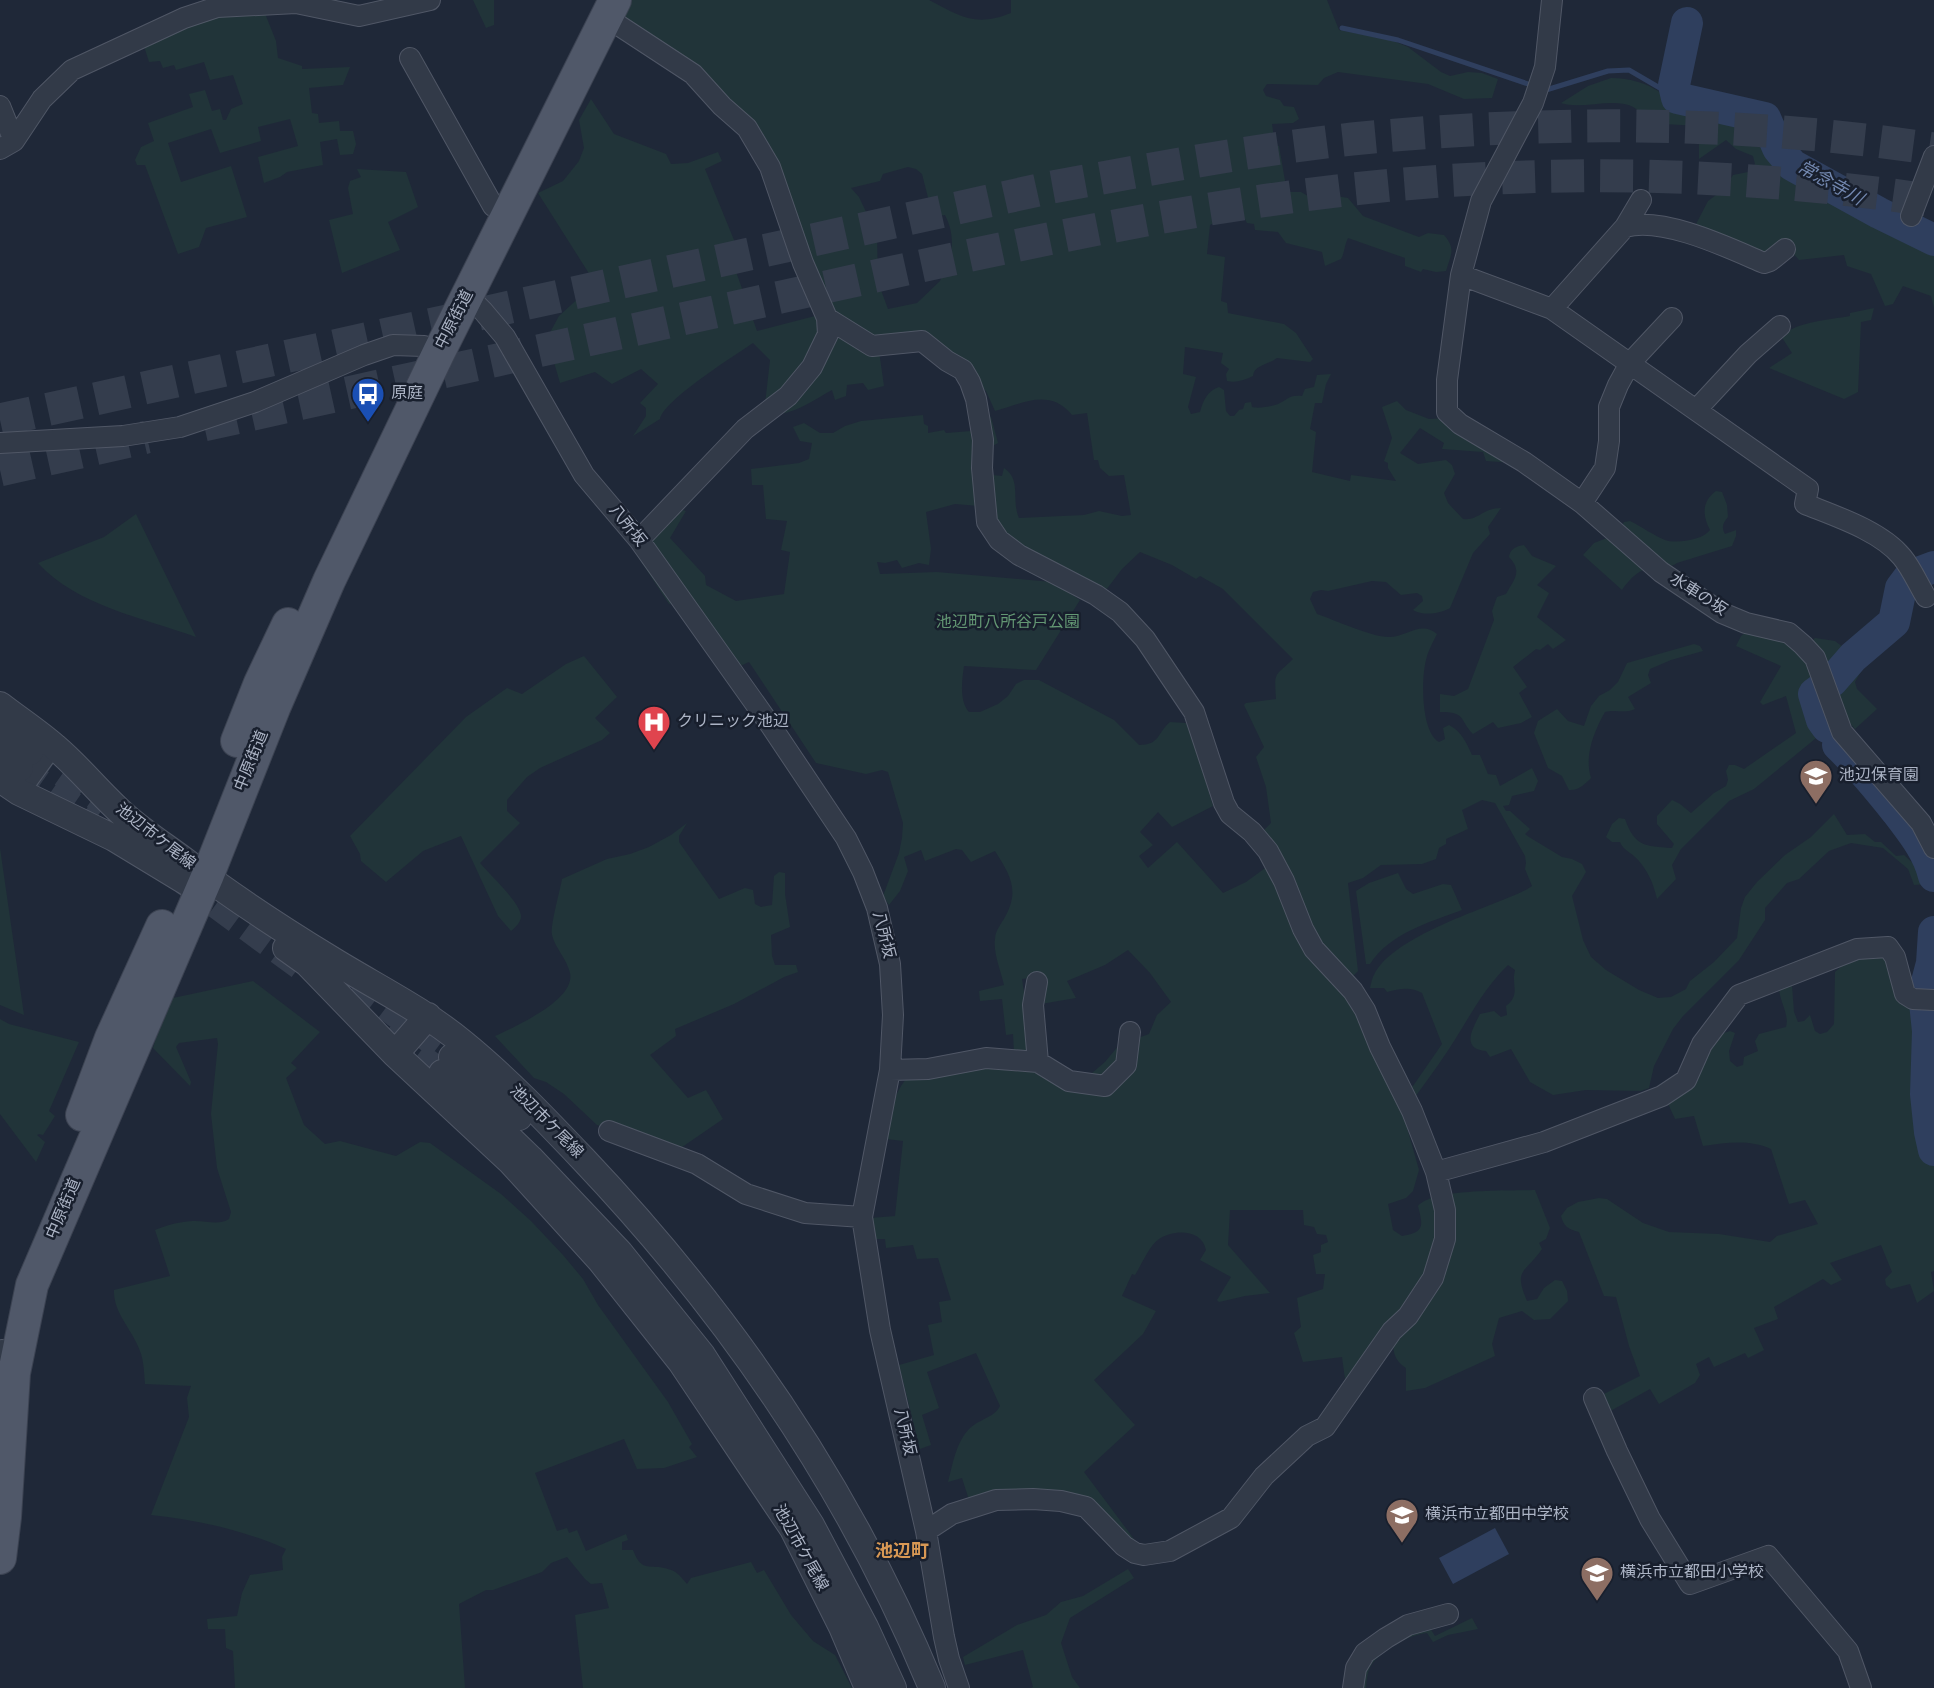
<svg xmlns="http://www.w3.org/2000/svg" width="1934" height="1688" viewBox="0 0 1934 1688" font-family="Overpass,'Noto Sans JP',sans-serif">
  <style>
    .green { fill: #213439; fill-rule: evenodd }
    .water { fill: #2f3f5e }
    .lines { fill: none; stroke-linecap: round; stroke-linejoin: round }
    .stream { stroke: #2f3f5e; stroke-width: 5 }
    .river { stroke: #2f3f5e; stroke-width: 32 }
    .tertiary-tunnel { stroke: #343d4d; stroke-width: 26; stroke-dasharray: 26 13; stroke-linecap: butt }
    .motorway-tunnel { stroke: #343d4d; stroke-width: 33; stroke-dasharray: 33 16; stroke-linecap: butt }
    .minor-casing { stroke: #505766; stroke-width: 22 }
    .tertiary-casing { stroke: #505766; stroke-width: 28 }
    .primary-casing { stroke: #3c4352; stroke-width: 34 }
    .minor { stroke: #323a48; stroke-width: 20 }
    .tertiary { stroke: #323a48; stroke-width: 26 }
    .primary { stroke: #505869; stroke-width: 32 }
    .labels { text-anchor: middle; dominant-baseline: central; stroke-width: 5; stroke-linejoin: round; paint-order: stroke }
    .street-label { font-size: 16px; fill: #acb4c5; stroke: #181f2d }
    .poi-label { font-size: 16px; fill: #acb4c5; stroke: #181f2d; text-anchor: start }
    .park-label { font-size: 16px; fill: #639773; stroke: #181f2d }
    .water-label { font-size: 18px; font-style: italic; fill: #7388b0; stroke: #181f2d }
    .neighbourhood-label { font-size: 18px; font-weight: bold; fill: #d89854; stroke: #181f2d }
  </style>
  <rect width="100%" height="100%" fill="#1f2838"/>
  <path class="green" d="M473,0h21v25l-8,3z
    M632,0h297c32,17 47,27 82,13v-13h316l12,30 52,10 17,7 33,25 9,4 18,-4 14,1 16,6 -6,19 -28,1 -36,-15 -90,-12 -14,6 -6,7 -51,-1 -4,6 3,6 14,4 4,6 10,1 5,12 -6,4 -21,1 3,21 4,1 8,46h14l12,7 23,-3 12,2 15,18 56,21 9,-4 16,2c12,14 7,19 2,36l-10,1 -13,-3 -2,3 -16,-6v-8l-57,-20c-4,8 -3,14 -7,21l-16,7 -3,-14 -36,-9 -8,-11 -23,-2 -1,-6 -7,-1 -2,-4 -13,-1 -1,-4 -21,11 -3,29 18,3 -4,44 6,2 1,10 56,11 12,9 17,26 -3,3 -33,-4c-9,7 -23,7 -24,18 -8,4 -17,7 -26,5l-1,-7 3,-5 -8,-6 2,-10 -38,-6 -2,27 13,3 -8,30 3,7 9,-2c3,-11 7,-21 19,-25l5,3 2,21 4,5h4l5,-6 4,-1 2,-6 6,-1 1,5c7,2 23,-1 28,-4 10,-5 9,-8 22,-7l3,-7 9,-2 3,-12 14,-1 -5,10 -4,19h-7l-5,26 6,3 -4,40 38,9 1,-6 45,6 -8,-13v-5l-4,-2 8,-23 -10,-31 15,-6 9,9 23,9 17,-1 67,45 -27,-2 -3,-9 -41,-3 2,-6 -24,-15 -20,25 18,11 28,-4 6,5 3,9 -11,19 4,10 15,16c15,2 20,-11 38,-11l-13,19 2,7 -17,19 -23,55c-10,6 -27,8 -37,2l10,-9 -1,-5 -5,-3 -16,2 -15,-13 -14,-1 -44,10 -7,-1 -8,2 -3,7 7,15c18,6 54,23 72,23 18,0 32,-17 48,-3 -4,8 -9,17 -11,26 -5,19 -5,72 13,82l6,-3 -2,-11 6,-3c13,7 17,17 23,30h8l8,19 8,1 4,11 32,-18 6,13 -4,10 -22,5 -3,9 -6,1 3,5h4l20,18 -5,5 4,3 33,20 10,2 10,5 4,8 -14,24 11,44 8,17 15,13 33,20 19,8 13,-1 15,-8 4,-8 24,-19 23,-24 4,-30 4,-11 12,-15 28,-27 26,-18 23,-23 13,21 18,-1 10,8h6l15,14 8,-1 13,12 9,-1 2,18 -14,1 -6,-16 -25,-21 -32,-5 -22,8 -30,28 -12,4 -22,25v12l-26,40 -56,56 -10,13 -19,37 -5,22 -8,3 -55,-1 -33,5 -23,-13 -19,-33 -21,8 -4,-6c-26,-2 -13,-23 -6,-37l14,-3 7,6 6,-2 -1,-9c15,-12 5,-20 9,-36l-7,-5c-26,25 -41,57 -61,87 -10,15 -21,30 -32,45l-6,-12 4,1 29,-42 -20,-51c-12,-7 -23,-4 -35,-1l-3,-4h-14c1,-4 2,-10 4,-13 15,-33 89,-59 121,-72 12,-5 26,-9 37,-17l-7,-17 1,-6 -1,-7 -30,-53 -13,-3 -20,10 6,19 -22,10v5l-7,4 -3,11 -14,5 -41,1 -18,13 -15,5 10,88 -4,4h-10l-35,-48 -50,-92 12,-12 -5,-36 -10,-30 8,-10 -20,-42 2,-2 30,-4c-2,-29 -1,-22 17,-40l-70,-70 -23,-13 -4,3 -24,-14 -32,-13 -18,17 -19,25 -81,-42 -28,-27 -2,-50 10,1 2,-8c18,12 7,32 15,50l65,-3 15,-4 23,5 9,-1 -7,-40 -15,1 -9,-8 -2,-8h-4l-7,-47 -15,2c-22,-27 -49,-12 -77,-4l-9,-20 -63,-51 -45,4 6,42 -16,4 -5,-7 -16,2 -1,11 -11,4 -3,-10c-17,9 -32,21 -52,24l-8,-9 -7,-1 5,-44 -17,-17c-19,13 -89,57 -93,76l-27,17 13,-20v-8l-6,-5 18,-19 -17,-15 -29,15 -17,-12 -35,11 -13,-45 12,-22 36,-33 -57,-90 25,-12 16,-20 5,-13 -5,-28 12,-21 23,35 52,20 5,10 17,-1 30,-11 4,9 -17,8 38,93 -9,4 23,65 58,-15 7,9 -48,-165 -151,-141zM908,167l8,2 6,5 11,43 12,-2c7,14 8,25 6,40l-8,4 2,11 -5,11 -23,22 -29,6 -10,-27 -1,-47 -18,-38 -8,-9 29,-7 3,-7z
    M264,11l12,30 2,17 24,8v3l48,-2 -7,18 -34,3 3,25 6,1 1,9 20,-2 1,10h13l3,13 -3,10 -13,1 -3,-16 -17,3 3,23 -36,7 -7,5 -16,6 -6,-26 40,-11 -8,-27 -32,8 3,14 -41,12 -9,-24 -43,14 13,39 50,-16 16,51 -41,11 -7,19 -21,7 -33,-89h-8l-2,-5 6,-13 13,-6 -6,-18 45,-16 -4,-13 16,-4 7,21 8,-2 3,11h3l5,-11 12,-5 -10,-29 -23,5 -6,-18 -28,8 -2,-5 -11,3 -3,-7 -11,1 -5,-16 28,-15 51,-17z
    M1611,78c20,0 35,5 52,16 10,6 17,13 28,17 23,6 47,0 68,15 11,7 14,24 22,35 7,8 17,14 26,19l3,-2 105,56 4,-10 15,7v77l-3,-12 -28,-10 -10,18 -8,2 -14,-32 -24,-8 -3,-11 -45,5 -17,-19 -18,17 -69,-32 13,-25 16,-12 9,-14 15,-3 7,-8 -2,-8 -17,-7 -10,-9 -27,19v-33l-35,-2 -3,-7 -15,4c-15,-33 -59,-9 -85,-18l27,-17z
    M1738,100l41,15 11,13 -5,20 -17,-32z
    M357,169l49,3 12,35 -30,15 12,28 -58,23 -13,-53 24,-6 -5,-26 2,-7 11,-4z
    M1874,308l-3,12 -10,2 -3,70 -14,7 -75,-31 23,-15 -11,-17c18,-15 47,-16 69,-20v-3z
    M971,413l16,5 4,-1 7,26 -11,6 -8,57 -24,-2 -29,8 5,37 -2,16 -10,-2 -17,5 -5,-8 -12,3 -8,-1 3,12 57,-2 115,10 28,18 -44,70 -72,-4c-2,14 -5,35 5,46h11l18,-8 10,-8 8,-12 8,-4h15l75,40 25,25c21,0 18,-12 31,-23l16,1 5,7 22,76 -41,21 -14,-15 -18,20 13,13 -14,11 9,12 29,-26 46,51 23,-11 22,-16 82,136 54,104 4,25 11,39 -6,21 -7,7 -18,6 5,26 9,6c23,-4 21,-10 16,-30 14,-18 93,-15 117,-16l15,38 -4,11 -7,4 3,6c-17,25 -29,19 -15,52l10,-2 7,-11 11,-8 7,1 5,10 1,10 -18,18 -16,1 -12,-9 -23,7 -7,26 3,12 -70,32 -19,3v-23c-12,-8 -13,-16 -13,-30l-29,29 -19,12 -3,-22 -39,5 -9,-29 7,-6 -4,-29 26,-9 2,-15h-9l-3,-19 8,-3v-7l7,-3 -2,-7 -9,-1 -3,-7 -10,-2 -1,-15h-73l-2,35 42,48 -25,3 -26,6 -2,-2 14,-23 -31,-17 6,-10c-4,-21 -32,-21 -47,-11 -10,7 -17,25 -24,36l-3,-1 -10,22 34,15 -13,23 -49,46 41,45 -51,47 50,67 -3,2 -41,-41 -120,3 -8,-25 -14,4c5,-19 8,-40 22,-54 10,-9 25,-11 30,-22l-24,-53 -49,19 12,36 -17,7 9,30 -11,4 -21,-84 35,-10 -6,-30 14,-3 -3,-20 12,-2 -13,-42 -21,1 -4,-14 -27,3 -1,-9h-12l-3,-21 25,-2 8,-75 -17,-2c5,-23 6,-47 24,-64l77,-13 46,4 46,18 26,-22 14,-17 30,-11 8,-19 14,-13 -21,-29 -22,-23 -23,15 -38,16 9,17 -35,6 -2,-27 -17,2 8,53v19l-16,2 -1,-19 -7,1 -4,-36 -22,2 -1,-10 25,-6c-3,-14 -11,-32 -9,-46 0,-8 6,-15 10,-22 15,-27 5,-42 -10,-66l-24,11 -9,-12 -6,-1 -31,12 -4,-11 -17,7 4,14 -8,20 -11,14 -6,-9 16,-43 3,-15 1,-15 -15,-51 -6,-2 -16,4 -50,-11 -67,-101 -11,5 -53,-68 -16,5 -33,-50 11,-18 29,-28 10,3 -16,27 35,38 1,9 30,16 48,-7 6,-42 -9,-2 6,-29 -21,-2 -3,-34h-11l-1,-16 48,-6 10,-4 3,-16 -12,-2 -7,-14 11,-4 16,10h13l12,-7 16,-5 62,-6 1,9 4,2v7l16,-3 2,3 25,-2z
    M1716,491l6,1 5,13 1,12c-5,6 -7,10 -3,17l11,-4v6l-4,10 -55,17c-10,7 -18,2 -29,5 -11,3 -20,13 -26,22l-39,-35 11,-12 13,-5 8,8 5,-2v-15l4,-7 6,-1c12,6 23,14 35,19 11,4 38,0 45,-10 -8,-15 -8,-29 6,-39z
    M136,514l60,123c-52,-19 -119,-31 -158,-74l66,-26z
    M1524,545l8,11 24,10 -19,19 12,8 -12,24 29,23 -13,9 -5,-5 -8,6 -4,-1 -23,18 14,20 -8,6 13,24 -11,6 -23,5 -5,-6 -20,12c-14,-14 -6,-22 -33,-22v-18l14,2 14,-7 26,-69 -2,-9 5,-14 9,-3c8,-15 17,-22 3,-37 1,-8 7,-11 15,-12z
    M1745,633c25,0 35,5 55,20l15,-15 20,3 30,23 -10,18 2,7 20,20 -22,20 -12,-13 -89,73 -25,12 -48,48 -9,16 4,14 -19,20c-4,-17 -10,-31 -23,-43 -6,-5 -11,-7 -14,-14h-8l-6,-5 6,-13 7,-6 6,1c10,28 20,27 47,29l2,-4 -17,-20v-8l15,-16 8,4 11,9 23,-20 12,-7 2,-6 -2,-9 3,-6h6l9,4 52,-36 -10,-37 -23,9 -3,-3 21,-36 -45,-20 5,-10z
    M1694,644l6,2 3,5 -32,9 -21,9 -2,6 3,8 -23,14 7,12c-11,5 -19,0 -30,3 -11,20 -21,43 -14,66 -6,6 -13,13 -22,12l-7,-14 -14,-8 -14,-35 4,-12 19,-12 11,12 16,5 7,-20 8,-10 11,-6 8,-8 9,-19z
    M584,656l33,41 -22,21 15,15 -8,7 -62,28 -13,9 -20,23v11l13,12 -40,40c10,12 40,39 41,53 0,6 -5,11 -10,15l-13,-15 -37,-80 -38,15 -37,31 -25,-21 -1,-7 -10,-18 116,-119 41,-29 15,6 44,-30z
    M687,823l-8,13v6l40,57 26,-11 8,2 2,14 6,3 11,-2 2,-29 5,-4 6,1v21l5,33 -19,8 1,21 3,9h21l2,7 -14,5 -50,27 -59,25 1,7 -26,19 38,43 18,-8 17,29 -51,35 -41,-22 -34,-7 -33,-31 -18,-12 -12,-4 -39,-42c19,-9 81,-36 75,-63 -3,-14 -15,-25 -18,-38 -2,-9 8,-44 10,-56l45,-20 23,-5 19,-7 22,-12z
    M0,848l24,167 -24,-10z
    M1398,873l8,16 7,5 30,-10 8,1 11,25c-32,12 -72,23 -92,54h-4l-10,-73 13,-8z
    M1934,928v145l-10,5v37l10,44v112l-3,1 3,19 -17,12 -7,-19 -19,5 -5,-4 -1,-6 7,-7 -11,-27 -51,18 12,17 -11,5 -8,-6 -49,28 4,12 -24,9 10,22 -16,8 -3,-5 -31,14 -5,-10 -13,7 4,11 -5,8 -36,21 -9,-15 -45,25 -7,-17 42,-21 -11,-30 -13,-49 -12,-1 -25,-64c-11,-3 -15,-5 -18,-16l6,-8 11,-6 21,-4 8,1 36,24 26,9 50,2 51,8 7,-6 41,-12 -13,-24 -16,4 -18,-55c-23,-10 -44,-6 -68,-3l-9,-30 -19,3 -10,-22 46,-66 10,3 9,-3 5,2 -6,18 1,10 7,6 6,-2 1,-8 14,-6 -3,-10 4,-7 27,-7c4,-13 -8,-27 -7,-42l10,-2 3,3 2,26 4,10 6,-1 6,-6 5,16 5,3 7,-2 7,-8 1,-52c11,-11 30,-19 45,-21l25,36c28,-17 25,-30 29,-59z
    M253,981l67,51 -29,31 6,5 -11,10 18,47 21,19 15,-3 56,15 24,-14 10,1 71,51 30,27 32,34 20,24 15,26 70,97 24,42 -3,3 8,10 -33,11 -27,1 -13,-30 -89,34 22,58 10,-3 2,5 8,-3 9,21 40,-17 2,6 -6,2v8h11c9,24 17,13 35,19 9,2 14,9 19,15l4,-6 60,-16 6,11 7,-3 27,45 22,26 22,14 17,33h-269l-8,-73 34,-7 -7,-25 -11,1 -6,-5 -18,-22 -16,6 -9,9 -49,18h-7l-27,14 6,84h-230l-2,-37 -7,-3 -1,-19h-17l-1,-10 30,-3 5,-23 8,-18 33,-5 -1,-13 4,-8c-43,-19 -88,-29 -135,-34l38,-98 -2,-19 4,-12 -46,-2c-1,-11 -1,-23 -5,-33 -7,-21 -27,-38 -26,-61l56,-14 -15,-46c12,-5 23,-8 37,-9 13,-1 26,5 37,-2l2,-7 -14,-44 -6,-54 7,-70 -1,-6 -38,5 -3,4 15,35 -1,4 -37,-38 15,-49z
    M0,1019l9,5 70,18 -30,69 6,5 -12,19 -4,-1 -2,1 8,7 -9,20 -36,-48z
    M1128,1569l6,9 -64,40 -9,25 11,34 8,11h-49l2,-1 -10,-37 -58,15 -2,-8 54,-32 29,-10 15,-13 22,-6z
    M1472,1618l6,11 -30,6 -15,7 -6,-9c-18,2 -44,16 -55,31 -5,7 -5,16 -6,24h-8l6,-27 64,-36 7,11z"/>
  <path class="water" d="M1495,1528l14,26 -56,30 -14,-26z"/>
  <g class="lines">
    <path class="stream" d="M1342,28l56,12 148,50 62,-19 21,-1 48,28"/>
    <path class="river" d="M1687,23l-13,62 3,13 88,20 13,30 14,17 87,48 55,27
      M1827,727l-5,-7 -8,-26 18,-13 21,-24 41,-35 7,-34 9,-12 24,-9
      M1838,745c22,21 40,43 59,67 15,20 31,39 37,64
      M1934,932l-2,31 -8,30 4,38 -2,63 4,38 4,18"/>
    <path class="tertiary-tunnel" d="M30,752l71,49
      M20,768l75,52
      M184,882l116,85
      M355,984l97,73
      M387,1031l55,42"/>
    <path class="motorway-tunnel" d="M0,420l1052,-233c100,-18 199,-37 300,-48 193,-19 390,-19 582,10
      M204,425c192,-43 385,-85 577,-128 189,-42 379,-86 572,-108 192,-21 390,-17 581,12
      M0,470l147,-33"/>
    <g class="minor-casing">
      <path id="minor" d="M1552,0l-7,67 -12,36 -52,98 -20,74 -14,105v32l13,12 64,38 58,41 79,69 61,41 24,10 43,10 14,12 12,13 27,74 79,91 13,25
        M606,17l87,57 29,32 25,22 23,39 33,96 24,55 1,16 -16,33 -24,29 -43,33 -106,111
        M410,58l83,148
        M0,106l14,35
        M0,149l14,-8 28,-42 30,-29 112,-52 33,-11 79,-4 63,13 71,-16
        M1911,216l23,-60
        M1625,227l16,-27
        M1461,275l91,34 256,180 -3,15c30,12 76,27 97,53 10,12 16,27 24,40
        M468,296l15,15 22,26 79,138 55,65 132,186 75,112 17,34 14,36 13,56 3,51 -3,55 -28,147 18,113 46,201 18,106 5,22 10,29
        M1552,309l73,-82c38,-11 104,21 139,36l6,-2 15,-12
        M827,318l45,28 50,-5 25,20 16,9 7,12 6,17 7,41 -1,28 5,54 12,18 20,15 77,40 24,17 25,27 49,73 30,91 6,11 22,18 16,19 16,30 19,48 11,20 39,42 12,19 15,37 32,64 24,61 9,38v29l-12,39 -25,38 -16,15 -67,96 -18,9 -43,40 -33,42 -61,33 -26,4 -9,-2 -11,-7 -38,-39 -25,-6 -28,-2 -37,1 -44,14 -26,17
        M1696,410l52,-56 32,-28
        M0,443l123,-7 57,-9 75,-25 109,-47 29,-10 31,1 15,6
        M1582,503l23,-35 4,-27v-34l9,-22 12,-22 42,-45
        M19,792l34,-47
        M1037,982l-4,23 5,57
        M890,1070l38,-1 58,-11 52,4 31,19 36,5 21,-21 4,-33
        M609,1131l88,33 49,30 59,19 57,4
        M1436,1172l108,-30 118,-46 24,-16 16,-36 37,-49 118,-46 31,-2 7,10 10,37 8,5 21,1
        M0,1351l2,-1
        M1594,1398l23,53 33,68 40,65 78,-28 80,95 13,37
        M1353,1688l3,-20 9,-15 21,-15 22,-13 40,-11"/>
    </g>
    <g class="tertiary-casing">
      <path id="tertiary" d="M0,705c18,14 38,27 55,42 25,21 45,47 69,68 19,17 41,31 61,46 46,35 95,67 144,97 45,28 93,51 134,85 43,35 82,76 120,116 146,154 268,332 349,529
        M0,731l30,21
        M0,754l20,14
        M0,779l19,13 95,46 84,51
        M286,948l21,15 88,91 116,108 89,98 81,102 112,167 49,98 26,61
        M395,1054l33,-38
        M452,1057l67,60
        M442,1073l88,85 90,95 82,102 109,170 54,102 28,61"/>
    </g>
    <g class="primary-casing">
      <path id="primary" d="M237,741l23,-58 28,-59
        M82,1115l29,-77 51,-112
        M0,1558l5,-41 9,-144 18,-88 175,-408 67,-169 55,-127 110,-229 176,-352"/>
    </g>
    <use href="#minor" class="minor"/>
    <use href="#tertiary" class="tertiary"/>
    <use href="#primary" class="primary"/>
  </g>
  <defs>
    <g id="bus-pin" transform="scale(1.725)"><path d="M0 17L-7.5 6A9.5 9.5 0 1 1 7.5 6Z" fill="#1a4fb4" stroke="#181f2d"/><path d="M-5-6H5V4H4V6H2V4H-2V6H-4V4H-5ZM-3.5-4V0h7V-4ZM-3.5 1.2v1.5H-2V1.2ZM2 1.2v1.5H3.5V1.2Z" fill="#fff"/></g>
    <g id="hospital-pin" transform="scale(1.725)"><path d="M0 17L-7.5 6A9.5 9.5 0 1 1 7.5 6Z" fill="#e0444e" stroke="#181f2d"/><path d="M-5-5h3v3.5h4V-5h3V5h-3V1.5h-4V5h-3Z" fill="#fff"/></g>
    <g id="school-pin" transform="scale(1.725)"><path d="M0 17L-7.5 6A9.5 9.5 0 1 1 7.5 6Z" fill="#8d6e63" stroke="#181f2d"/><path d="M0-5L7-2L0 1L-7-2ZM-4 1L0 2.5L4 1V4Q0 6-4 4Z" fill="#fff"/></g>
  </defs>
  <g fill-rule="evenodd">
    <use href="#bus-pin" x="368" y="394"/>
    <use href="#hospital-pin" x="654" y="722"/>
    <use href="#school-pin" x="1816" y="776"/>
    <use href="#school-pin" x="1402" y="1515"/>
    <use href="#school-pin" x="1597" y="1573"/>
  </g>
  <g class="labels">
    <g class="street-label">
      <text transform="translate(455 320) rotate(-63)">中原街道</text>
      <text transform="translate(627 526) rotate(51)">八所坂</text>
      <text transform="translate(1698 595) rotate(33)">水車の坂</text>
      <text transform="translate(252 761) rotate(-68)">中原街道</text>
      <text transform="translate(155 837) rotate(38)">池辺市ケ尾線</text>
      <text transform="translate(883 935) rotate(76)">八所坂</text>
      <text transform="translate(546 1122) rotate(45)">池辺市ケ尾線</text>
      <text transform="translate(64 1209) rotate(-67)">中原街道</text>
      <text transform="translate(904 1432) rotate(77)">八所坂</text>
      <text transform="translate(800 1548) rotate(61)">池辺市ケ尾線</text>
    </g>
    <g class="poi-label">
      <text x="391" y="394">原庭</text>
      <text x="677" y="722">クリニック池辺</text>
      <text x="1839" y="776">池辺保育園</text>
      <text x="1425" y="1515">横浜市立都田中学校</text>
      <text x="1620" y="1573">横浜市立都田小学校</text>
    </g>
    <g class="park-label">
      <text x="1008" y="623">池辺町八所谷戸公園</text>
    </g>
    <g class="water-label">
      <text transform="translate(1830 184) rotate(29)">常念寺川</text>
    </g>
    <g class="neighbourhood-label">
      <text x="902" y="1552">池辺町</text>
    </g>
  </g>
</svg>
